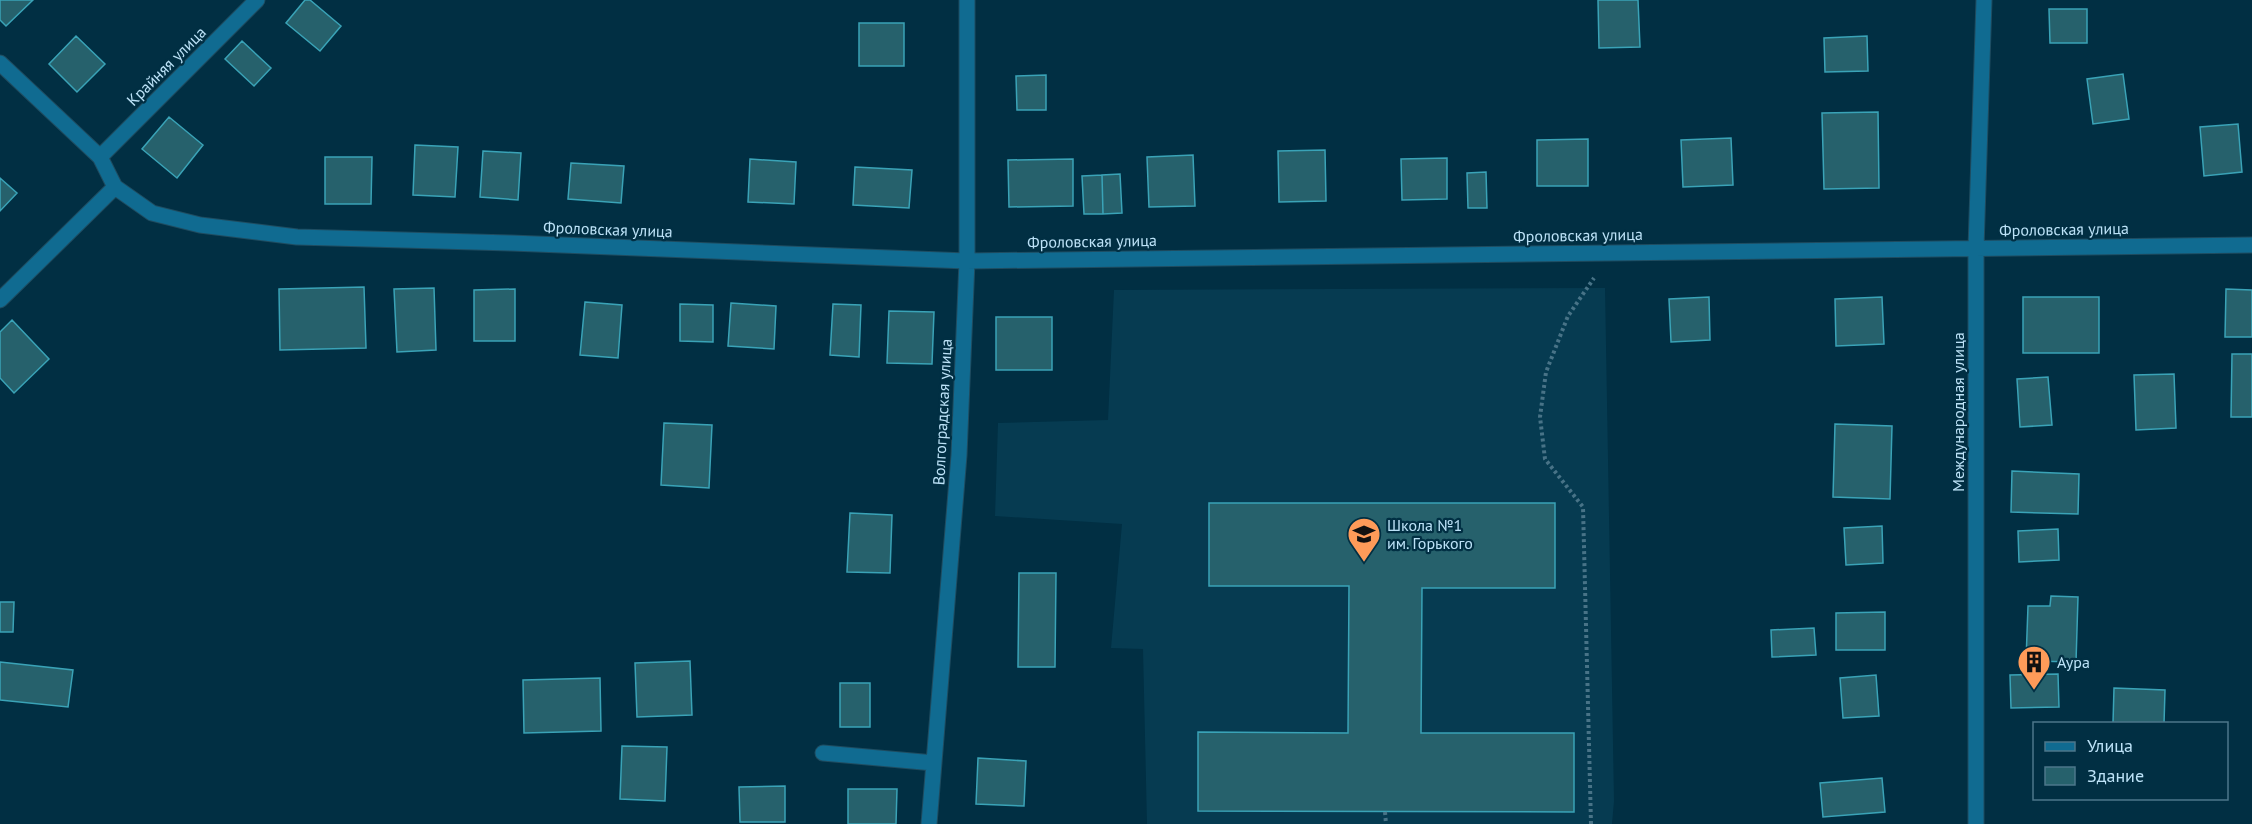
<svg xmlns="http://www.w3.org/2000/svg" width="2252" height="824" viewBox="0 0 2252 824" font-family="'PT Sans',sans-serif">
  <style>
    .built { fill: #063b51 }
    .building { fill: #26616c; stroke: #3aa3b7; stroke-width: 1.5 }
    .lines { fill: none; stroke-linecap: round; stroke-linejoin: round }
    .minor-casing { stroke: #1f4c60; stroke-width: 17 }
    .path { stroke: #487387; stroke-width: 4; stroke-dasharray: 3 3; stroke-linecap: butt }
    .minor { stroke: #106b91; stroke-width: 15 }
    .labels { text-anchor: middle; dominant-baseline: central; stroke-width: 4.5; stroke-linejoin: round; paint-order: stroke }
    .street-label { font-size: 16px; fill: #bce2f7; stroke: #012f43 }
    .poi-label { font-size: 16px; fill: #bce2f7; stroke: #012f43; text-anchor: start }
  </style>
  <rect width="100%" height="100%" fill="#012f43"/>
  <path class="built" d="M1605,288l9,513 -2,23h-465l-4,-175 -32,-1 11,-124 -127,-8 3,-93 110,-3 6,-130z"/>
  <path class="building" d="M0,0h33l-27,26 -6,-6z
    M305,0h5l31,26 -21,25 -34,-28z
    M1598,0h40l2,47 -41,1z
    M2049,9h38v34h-37z
    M859,23h45v43h-45z
    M76,36l29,28 -28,28 -28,-28z
    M1867,36l1,35 -43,1 -1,-34z
    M242,41l29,27 -17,18 -29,-27z
    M2123,74l6,45 -36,5 -6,-45z
    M1046,75v35h-29l-1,-34z
    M1878,112l1,76 -55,1 -2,-76z
    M169,117l34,28 -26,33 -35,-29z
    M2238,124l4,48 -38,4 -4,-49z
    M1731,138l2,47 -50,2 -2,-47z
    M1588,139v47h-51v-46z
    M415,145l43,2 -3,50 -42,-2z
    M1325,150l1,51 -47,1 -1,-51z
    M483,151l38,2 -3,47 -38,-3z
    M1193,155l2,51 -46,1 -2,-50z
    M325,157h47l-1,47h-46z
    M1447,158v41l-45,1 -1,-41z
    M750,159l46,3 -2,42 -46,-2z
    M1073,159v47l-64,1 -1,-47z
    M571,163l53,3 -3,37 -53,-4z
    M855,167l57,3 -3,38 -56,-3z
    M1486,172l1,36h-19l-1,-35z
    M1120,174l2,39 -19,1 -1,-39z
    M1102,175l1,39h-19l-2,-38z
    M0,178l17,15 -17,18z
    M364,287l2,61 -86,2 -1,-61z
    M434,288l2,62 -39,2 -3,-63z
    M515,289v52h-41v-51z
    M2226,289l26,1v47h-27z
    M1709,297l1,43 -39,2 -2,-43z
    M1882,297l2,47 -48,2 -1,-47z
    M2023,297h76v56h-76z
    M585,302l37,3 -4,53 -38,-3z
    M731,303l45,3 -2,43 -46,-3z
    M680,304l33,1v37l-33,-1z
    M833,304l28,1 -2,52 -29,-2z
    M889,311l45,1 -2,52 -45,-1z
    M996,317h56v53h-56z
    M12,320l37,39 -35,34 -14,-15v-46z
    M2232,354h20v63h-21z
    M2174,374l2,54 -40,2 -2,-55z
    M2048,377l4,48 -32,2 -3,-48z
    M664,423l48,2 -3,63 -48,-3z
    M1835,424l57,2 -2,73 -57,-2z
    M2012,471l67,3 -1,40 -67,-2z
    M1209,503h346v85h-133l-1,145h153v79l-376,-1v-79l150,1 1,-147h-140z
    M850,513l42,2 -2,58 -43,-1z
    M1882,526l1,37 -37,2 -2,-37z
    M2058,529l1,31 -40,2 -1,-31z
    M1019,573h37l-1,94h-37z
    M2051,596l27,1 -2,65 -50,-1 2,-55h22z
    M0,602h14l-1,30h-13z
    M1885,612v38h-49v-37z
    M1814,628l2,27 -44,2 -1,-27z
    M690,661l2,54 -55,2 -2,-54z
    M0,662l73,8 -5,37 -68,-7z
    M2058,674l1,33 -48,1 -1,-33z
    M1876,675l3,41 -36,2 -3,-40z
    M600,678l1,53 -77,2 -1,-53z
    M840,683h30v44h-30z
    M2114,688l51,2 -1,34 -51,-1z
    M622,746l45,1 -2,54 -45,-2z
    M978,758l48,3 -2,45 -48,-2z
    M1882,778l3,34 -62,5 -3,-34z
    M785,786v36h-45l-1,-35z
    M848,789h49l-1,35h-48z"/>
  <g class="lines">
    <g class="minor-casing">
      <path id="minor" d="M0,63l100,94 15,30 37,26 48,12 97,12 214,6 456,18 1285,-16
        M100,157l157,-157
        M0,300l115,-113
        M823,753l111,10
        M929,824l30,-369 8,-194v-261
        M1976,824v-576l8,-248"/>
    </g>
    <path class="path" d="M1385,812l1,12
      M1591,824l-8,-317 -38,-48 -5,-42 6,-45 22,-56 26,-38"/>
    <use href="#minor" class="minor"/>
  </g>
  <defs>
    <g id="school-pin" transform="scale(1.725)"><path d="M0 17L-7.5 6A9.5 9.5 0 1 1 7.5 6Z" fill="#fe9b59" stroke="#012f43"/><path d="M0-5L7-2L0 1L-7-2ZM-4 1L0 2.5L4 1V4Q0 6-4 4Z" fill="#111"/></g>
    <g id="building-pin" transform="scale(1.725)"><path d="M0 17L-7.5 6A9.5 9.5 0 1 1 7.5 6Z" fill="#fe9b59" stroke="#012f43"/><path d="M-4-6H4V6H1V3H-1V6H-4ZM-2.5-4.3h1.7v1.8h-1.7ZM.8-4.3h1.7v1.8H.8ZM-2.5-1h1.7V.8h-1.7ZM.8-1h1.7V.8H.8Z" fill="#111"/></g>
  </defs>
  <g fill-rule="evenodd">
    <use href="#school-pin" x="1364" y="534"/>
    <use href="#building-pin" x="2034" y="662"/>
  </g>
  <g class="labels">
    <g class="street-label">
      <text transform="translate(166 66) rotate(-45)">Крайняя улица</text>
      <text transform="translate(608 229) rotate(2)">Фроловская улица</text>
      <text transform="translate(2064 229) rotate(-1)">Фроловская улица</text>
      <text transform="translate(1578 235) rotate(-1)">Фроловская улица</text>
      <text transform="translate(1092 241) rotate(-1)">Фроловская улица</text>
      <text transform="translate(942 412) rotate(-87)">Волгоградская улица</text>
      <text transform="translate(1958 412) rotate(-90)">Международная улица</text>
    </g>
    <g class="poi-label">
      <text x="1387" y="525">Школа №1<tspan x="1387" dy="18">им. Горького</tspan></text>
      <text x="2057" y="662">Аура</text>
    </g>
  </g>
  <rect x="2033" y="722" width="195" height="78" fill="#012f43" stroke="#4c778b" stroke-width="1.5"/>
  <rect x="2045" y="742" width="30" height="9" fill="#106b91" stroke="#4c778b" stroke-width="1.5"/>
  <text x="2087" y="752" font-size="18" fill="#bce2f7">Улица</text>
  <rect x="2045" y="767" width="30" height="18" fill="#26616c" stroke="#4c778b" stroke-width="1.5"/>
  <text x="2087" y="782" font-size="18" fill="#bce2f7">Здание</text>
</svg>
